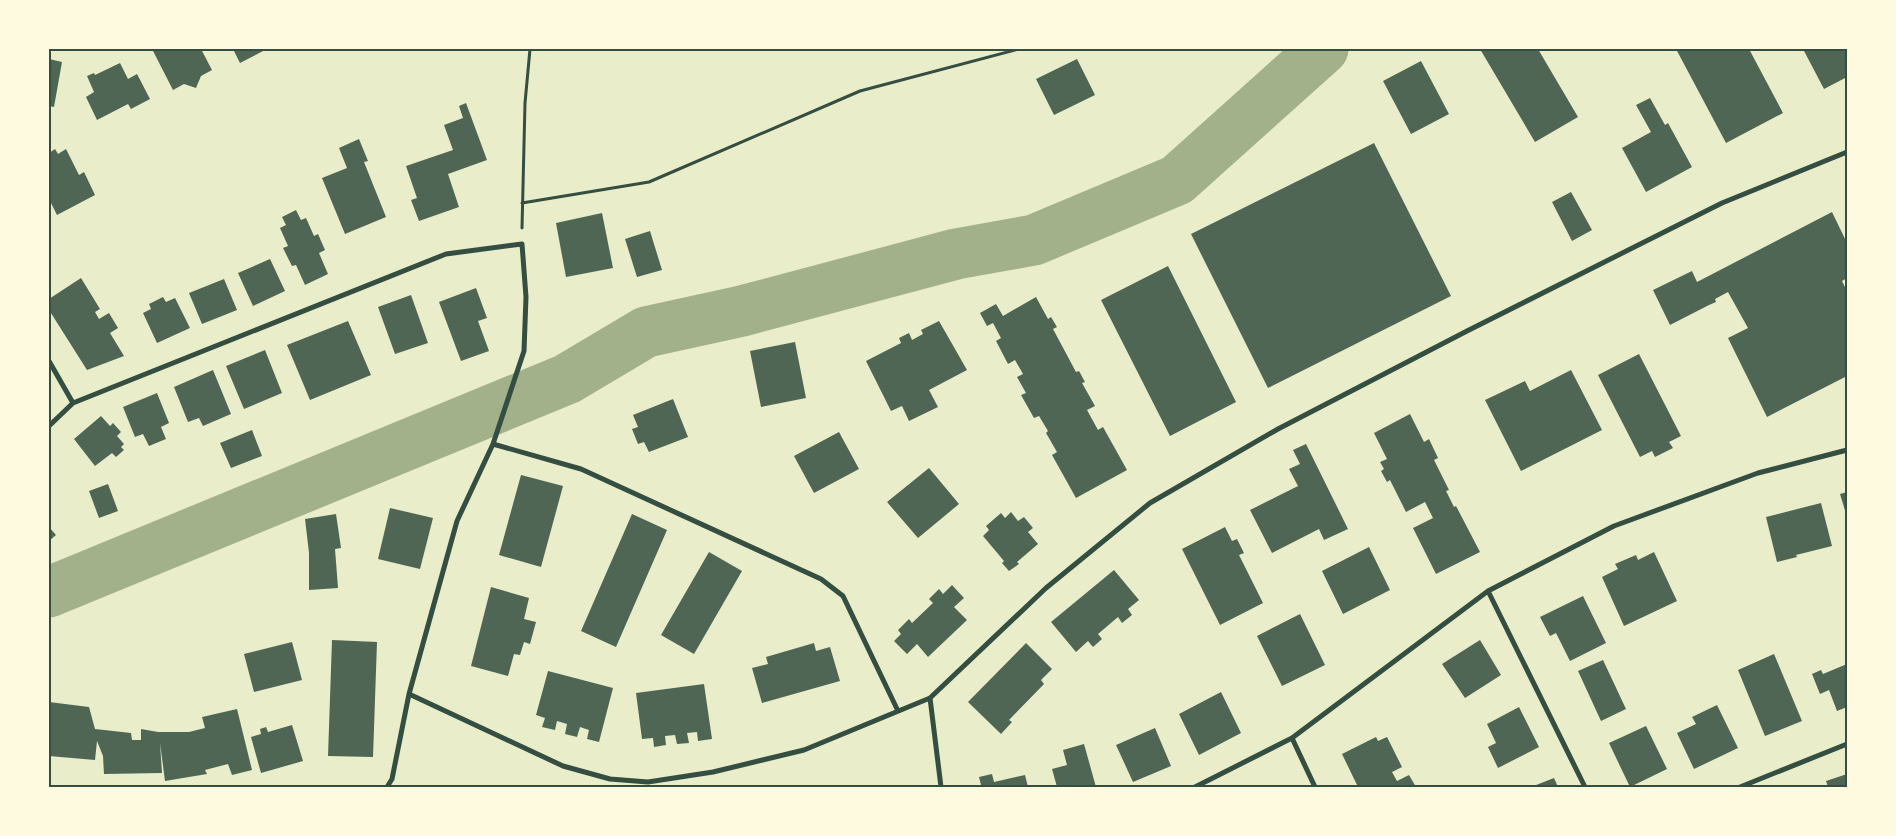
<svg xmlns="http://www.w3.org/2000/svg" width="1896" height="836" viewBox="0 0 1896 836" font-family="'IBM Plex Serif',serif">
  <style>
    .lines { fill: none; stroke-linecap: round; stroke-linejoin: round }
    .river { stroke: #a3b18a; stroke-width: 51 }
    .building { fill: #4f6655 }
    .path { stroke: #344e41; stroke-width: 3 }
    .minor { stroke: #344e41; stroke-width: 5 }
    .neatline { fill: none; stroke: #344e41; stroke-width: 2 }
  </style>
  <rect width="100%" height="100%" fill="#e9edc9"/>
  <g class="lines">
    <path class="river" d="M49,592l518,-213 79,-47 96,-21 214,-57 78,-14 143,-60 146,-131"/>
  </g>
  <path class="building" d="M152,49h49l11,21 -11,6 -5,12 -12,-4 -11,6z
    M233,49h31l1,1 -25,13z
    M1480,49h58l40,68 -43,25z
    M1676,49h73l34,64 -57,30z
    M1803,49h44v28l-23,12z
    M49,59l13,3 -8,45 -5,-1z
    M1077,59l18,36 -41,20 -18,-36z
    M1421,61l28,53 -38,20 -28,-53z
    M120,63l8,16 9,-5 13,25 -19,10 -3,-5 -31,16 -11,-23 8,-5 -7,-16 7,-3 1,2z
    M1650,98l15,27 3,-2 24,44 -46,25 -24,-44 29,-16 -15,-27z
    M466,103l21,57 -39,14 11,33 -40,14 -8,-21 6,-2 -11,-32 47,-16 -9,-25 19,-7 -4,-12z
    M359,139l9,22 -4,1 22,55 -41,17 -23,-56 25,-10 -8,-20z
    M1374,143l77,153 -183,92 -77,-154z
    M55,149l3,5 8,-5 13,26 5,-3 11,23 -38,20 -8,-16v-46z
    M1571,192l21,38 -20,11 -20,-39z
    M296,210l5,10 5,-2 8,18 4,-2 7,16 -6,3 9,21 -23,11 -9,-20 -4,1 -9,-18 5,-2 -8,-18 6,-3 -4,-8z
    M1832,212l15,31v35l-5,3 5,10v85l-80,41 -39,-79 20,-10 -20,-36 -13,7 1,3 -7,3 -39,20 -17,-35 39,-19 5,11z
    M602,213l11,55 -47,9 -10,-54z
    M650,231l12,39 -25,7 -12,-38z
    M270,259l15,32 -32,15 -15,-33z
    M1168,266l68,136 -66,34 -69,-136z
    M81,278l19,31 -5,3 4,7 10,-6 9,15 -8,5 14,23 -37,14 -38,-60v-11z
    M224,279l13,31 -35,14 -13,-31z
    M476,288l11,30 -9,3 11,30 -28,10 -22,-59z
    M411,295l17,48 -33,11 -17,-47z
    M163,297l3,5 9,-4 15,30 -33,15 -14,-30 8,-4 -2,-5z
    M1036,297l12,22 3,-2 6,10 -4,2 23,43 3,-1 6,11 -3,1 13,23 -8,4 11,20 5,-3 24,43 -51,28 -24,-43 5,-3 -11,-19 2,-2 -9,-15 -5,2 -13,-23 5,-2 -9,-16 6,-3 -8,-14 -7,4 -12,-23 5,-3 -8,-15 -6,3 -7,-13 16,-9 7,12z
    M348,321l23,54 -61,25 -23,-55z
    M939,321l28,49 -38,20 9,17 -29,14 -7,-15 -11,5 -25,-50 35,-18 -2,-5 10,-5 3,7 11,-6 -2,-4z
    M795,342l11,56 -45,9 -11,-56z
    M265,350l17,43 -38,16 -18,-43z
    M1639,354l42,82 -12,6 4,6 -18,9 -3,-6 -12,6 -42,-82z
    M213,370l18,44 -28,12 -4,-8 -11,4 -14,-35z
    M1571,370l31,60 -81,41 -36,-71 40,-19 5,10z
    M157,393l12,30 -8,4 5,12 -17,7 -6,-12 -8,3 -12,-30z
    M673,399l15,38 -39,15 -5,-10 -6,2 -6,-15 6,-2 -5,-12z
    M1410,414l14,28 5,-3 9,19 -4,2 15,30 -3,1 8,16 2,-1 24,46 -44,22 -23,-46 20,-10 -8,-16 -19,10 -16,-32 -3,2 -6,-11 3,-2 -4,-7 7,-3 -13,-26z
    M101,416l9,10 3,-3 8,9 -4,4 7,8 -3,3 3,3 -8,7 -4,-4 -17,13 -21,-27z
    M252,430l10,26 -31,12 -11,-25z
    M839,432l20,37 -45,24 -20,-37z
    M1306,444l42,85 -24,11 -5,-11 -47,24 -22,-43 48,-24 -9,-17 11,-5 -7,-14z
    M929,468l30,36 -41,34 -31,-36z
    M521,475l42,11 -22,81 -42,-12z
    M108,484l10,27 -19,7 -10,-27z
    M1847,492v25l-7,-23z
    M1821,503l11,43 -36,9 1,2 -20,5 -11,-45z
    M390,508l43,10 -13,51 -42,-10z
    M1011,512l7,9 6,-4 9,11 -5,4 10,12 -21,18 2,2 -10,7 -7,-8 2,-2 -21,-25 6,-6 -3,-4 15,-13 4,5z
    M336,514l5,34 -6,1 3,39 -29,2v-37l-4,-34z
    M632,514l35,16 -51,117 -35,-16z
    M49,527l7,8 -7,6z
    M1225,527l7,14 5,-2 7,14 -5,2 24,48 -43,22 -38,-76z
    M1369,547l21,43 -47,24 -21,-43z
    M709,552l33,19 -48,83 -33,-19z
    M1654,552l23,49 -53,25 -22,-49 16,-8 -3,-5 21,-9 2,5z
    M1114,570l25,30 -11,9 4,6 -10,8 -4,-6 -20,17 4,5 -9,8 -5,-6 -12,11 -25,-30z
    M952,585l12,13 -10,9 13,13 -39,37 -11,-13 -10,10 -13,-13 7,-7 -3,-4 11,-11 3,4 21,-20 -4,-4 10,-10 4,5z
    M491,587l38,11 -5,21 12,3 -6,22 -6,-2 -4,13 -6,-1 -6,22 -37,-10z
    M1583,596l23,47 -36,18 -14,-28 -6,3 -10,-19z
    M1300,614l25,51 -43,21 -25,-50z
    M332,640l45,2 -4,115 -45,-1z
    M1480,640l21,35 -36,23 -23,-34z
    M292,642l10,38 -48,12 -10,-38z
    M814,643l2,8 14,-4 10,34 -78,22 -10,-35 16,-4 -2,-7z
    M1026,643l26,26 -11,11 3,4 -35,36 3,2 -11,12 -33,-32z
    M1774,654l28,67 -37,15 -27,-66z
    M1603,660l23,49 -25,12 -23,-50z
    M1847,664v43l-10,4 -8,-21 -9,4 -8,-20 9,-4 2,4z
    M548,671l65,17 -14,54 -12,-3 2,-9 -9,-3 -3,10 -12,-3 2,-10 -10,-3 -2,9 -13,-3 3,-9 -9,-3z
    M704,684l8,55 -14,2 -1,-9 -10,1 2,10 -12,1 -2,-9 -10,1 1,9 -12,2 -1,-9 -11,1 -6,-46z
    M1221,692l20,41 -42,22 -20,-41z
    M49,702l40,5 6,22 36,4 1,7h9v-11l17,3h31l16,-4 -3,-11 35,-8 15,61 -20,5 -4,-11 -23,6 2,4 -42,7 -5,-38 2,30 -58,1 -1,-18 -6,-15 -2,19 -46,-4z
    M1717,705l21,43 -44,21 -17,-36 19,-9 -4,-7z
    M1519,707l20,40 -41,21 -10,-21 8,-4 -9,-19z
    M292,725l11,36 -42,12 -10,-36 10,-3 -1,-5 6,-2 2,5z
    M1646,726l21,43 -37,18 -21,-44z
    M1155,728l16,38 -38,16 -17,-37z
    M1376,737l2,4 9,-4 15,30 -10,5 5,9 12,-6 7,12h-58l-16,-33z
    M1084,744l12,43h-39l-5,-18 15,-4 -4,-15z
    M992,774l2,8 31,-7 3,12h-54l7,-2 -2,-8z
    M1847,774v13h-19l-2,-6z
    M1554,778l4,9h-27z"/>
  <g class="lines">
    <path class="path" d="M522,203l127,-21 211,-91 159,-42
      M522,228l3,-125 5,-54"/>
    <path class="minor" d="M49,361l24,42
      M49,426l24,-23 373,-149 76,-10 4,53 -2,54 -31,93 -36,77 -48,173 -17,85 -5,8
      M493,444l88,25 240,110 22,17 55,115
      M1488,591l97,196
      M409,694l154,72 47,13 38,3 65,-10 91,-22 126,-52 116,-110 104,-85 128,-74 189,-98 255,-128 125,-51
      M930,698l11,89
      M1292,738l23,49
      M1195,787l97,-49 196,-147 126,-65 144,-53 89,-23
      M1740,787l107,-43"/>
  </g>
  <rect width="1896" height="836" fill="none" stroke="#fefae0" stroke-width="100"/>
  <rect x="50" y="50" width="1796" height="736" class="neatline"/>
</svg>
